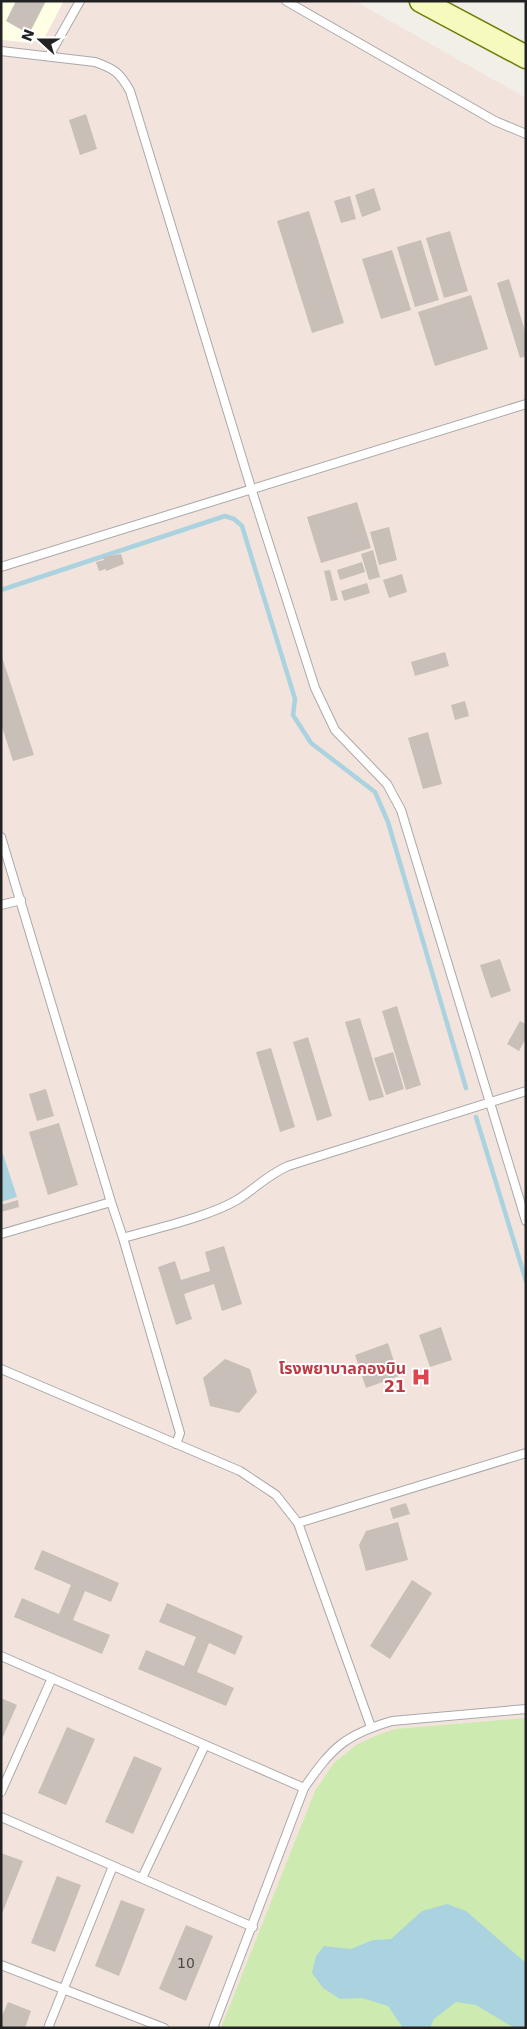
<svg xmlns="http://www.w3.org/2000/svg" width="527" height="2029" viewBox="0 0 527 2029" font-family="'DejaVu Sans','Noto Sans Thai',sans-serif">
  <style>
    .education { fill: #ffffe5 }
    .military { fill: #f3e3dd }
    .grass { fill: #cdebb0 }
    .water { fill: #aad3df }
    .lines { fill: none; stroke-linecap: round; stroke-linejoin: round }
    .stream { stroke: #aad3df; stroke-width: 4.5 }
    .building { fill: #c7bfb8 }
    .lane-casing { stroke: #a9a9a9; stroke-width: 10 }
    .secondary-casing { stroke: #707d05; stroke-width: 25 }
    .lane { stroke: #fff; stroke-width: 8 }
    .secondary { stroke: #f7fabf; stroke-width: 22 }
    .labels { text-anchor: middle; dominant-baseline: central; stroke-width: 4; stroke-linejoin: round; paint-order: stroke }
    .number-label { font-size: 14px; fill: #4b4948 }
    .health-label { font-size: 16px; font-weight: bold; fill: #be3a42; stroke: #fff; text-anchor: end }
  </style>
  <rect width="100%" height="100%" fill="#f2efe9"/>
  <path class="education" d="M1,1h63l-19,36 -15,6 -29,-3z"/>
  <path class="military" d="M64,1h291l171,97v1930h-525v-1988l29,3 15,-6z"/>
  <path class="grass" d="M526,1718v310h-305l94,-237 18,-27 23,-19 19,-9 20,-7z"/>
  <path class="water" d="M1,1148l16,49 -16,5z
    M447,1904l19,7 60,52v65h-12l-38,-23 -20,-3 -22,17 -4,9h-27l-15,-22 -26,-8 -22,1 -17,-11 -11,-15 4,-17 8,-10 27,3 22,-9 18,-1 31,-28z"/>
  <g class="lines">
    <path class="stream" d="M1,590l224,-74 9,3 8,7 53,173 -2,16 18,28 64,49 13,30 78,266
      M476,1117l50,164"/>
  </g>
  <path class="building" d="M16,1h30l-17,33 -23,-13z
    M86,114l11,35 -17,6 -11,-35z
    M374,188l7,22 -19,7 -7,-22z
    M350,196l6,23 -15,4 -7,-22z
    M309,211l35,112 -32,10 -35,-112z
    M450,231l18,60 -24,7 -18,-60z
    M421,240l18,60 -24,7 -18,-60z
    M392,250l19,60 -30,9 -19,-60z
    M509,279l17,55v22l-6,2 -23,-75z
    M471,295l17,54 -53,17 -17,-54z
    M357,502l14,46 -50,15 -14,-46z
    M389,527l8,33 -18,5 -9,-33z
    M373,550l7,27 -11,3 -8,-26z
    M121,554l3,10 -18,7v-2l-7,2 -3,-9 8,-2 -1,-3z
    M362,562l3,10 -25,8 -3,-10z
    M330,570l8,30 -7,1 -7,-30z
    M402,574l5,18 -18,6 -6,-18z
    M367,583l3,10 -26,8 -3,-10z
    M445,652l4,14 -34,10 -4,-14z
    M1,654l33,101 -21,6 -12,-37z
    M465,701l4,15 -14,4 -4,-15z
    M428,732l14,52 -19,5 -15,-51z
    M500,959l11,32 -20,7 -11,-33z
    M397,1006l24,79 -15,5 -24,-79z
    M360,1018l24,79 -15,4 -24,-79z
    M520,1021l6,3v14l-7,13 -12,-7z
    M308,1037l24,79 -15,5 -24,-79z
    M271,1048l24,79 -15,5 -24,-80z
    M393,1052l11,37 -18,6 -12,-37z
    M46,1089l8,27 -17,5 -8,-27z
    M59,1123l19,62 -30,10 -19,-63z
    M18,1200l1,7 -18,5v-7z
    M224,1246l18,58 -20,7 -8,-27 -30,10 8,25 -16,6 -18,-58 17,-6 6,19 29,-9 -5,-19z
    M441,1327l11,33 -22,7 -11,-32z
    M388,1343l11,33 -33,12 -11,-33z
    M225,1359l25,10 7,23 -18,21 -29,-7 -7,-28z
    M406,1503l4,11 -17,5 -3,-11z
    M398,1522l10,38 -42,11 -7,-26 7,-14z
    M42,1550l77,33 -8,19 -26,-11 -12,29 37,15 -8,19 -88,-37 8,-19 37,16 12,-29 -37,-16z
    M412,1580l20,13 -42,66 -20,-13z
    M167,1603l76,33 -8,19 -26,-12 -12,29 37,16 -8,18 -88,-37 8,-19 38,16 12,-29 -37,-15z
    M1,1698l16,7 -16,36z
    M67,1727l28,12 -29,66 -28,-12z
    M134,1756l28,12 -29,66 -28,-12z
    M1,1853l22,8 -22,55z
    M57,1876l24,9 -26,67 -24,-9z
    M121,1900l24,9 -26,67 -24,-10z
    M186,1925l27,11 -27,65 -27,-12z
    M8,2002l23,9 -6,17h-24v-10z"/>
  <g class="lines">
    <g class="lane-casing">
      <path id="lane" d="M286,1l209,120 31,13
        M1,51l94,11c20,7 25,11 35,29l122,400 63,197 20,42 52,54 14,26 125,411
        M49,56l31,-55
        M1,567l525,-163
        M1,837l110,365 12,36 57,195 -4,11
        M1,905l20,-5
        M1,1234l110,-32
        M123,1238c34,-10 85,-21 114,-38 19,-12 29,-24 51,-34l238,-75
        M1,1369l239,102 36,24 22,28 73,204
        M298,1523l228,-70
        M1,1656l303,132
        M1,1792l51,-114
        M1,1817l252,110
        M142,1878l63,-133
        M1,1965l163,63
        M48,2028l65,-162
        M213,2028l91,-240c28,-40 40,-53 88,-67l134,-12"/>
    </g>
    <g class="secondary-casing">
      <path id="secondary" d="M421,1l105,56"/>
    </g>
    <use href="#lane" class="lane"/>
    <use href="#secondary" class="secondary"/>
  </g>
  <defs>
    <g id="hospital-bare" transform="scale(1.5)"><path d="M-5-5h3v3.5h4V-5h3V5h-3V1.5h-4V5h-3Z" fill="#e0444e" stroke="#fff" stroke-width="2.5" paint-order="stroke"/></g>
  </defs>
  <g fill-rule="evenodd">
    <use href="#hospital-bare" x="421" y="1377"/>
  </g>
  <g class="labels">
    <g class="number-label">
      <text x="186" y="1963">10</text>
    </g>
    <g class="health-label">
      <text x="406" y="1368">โรงพยาบาลกองบิน<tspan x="406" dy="18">21</tspan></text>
    </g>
  </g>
  <rect width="527" height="2029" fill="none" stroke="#222222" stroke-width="5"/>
  <g transform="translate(40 40) rotate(291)" stroke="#ffffff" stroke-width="4" paint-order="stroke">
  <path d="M0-4L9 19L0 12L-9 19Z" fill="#222222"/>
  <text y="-8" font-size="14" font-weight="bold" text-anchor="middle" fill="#222222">N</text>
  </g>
</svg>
